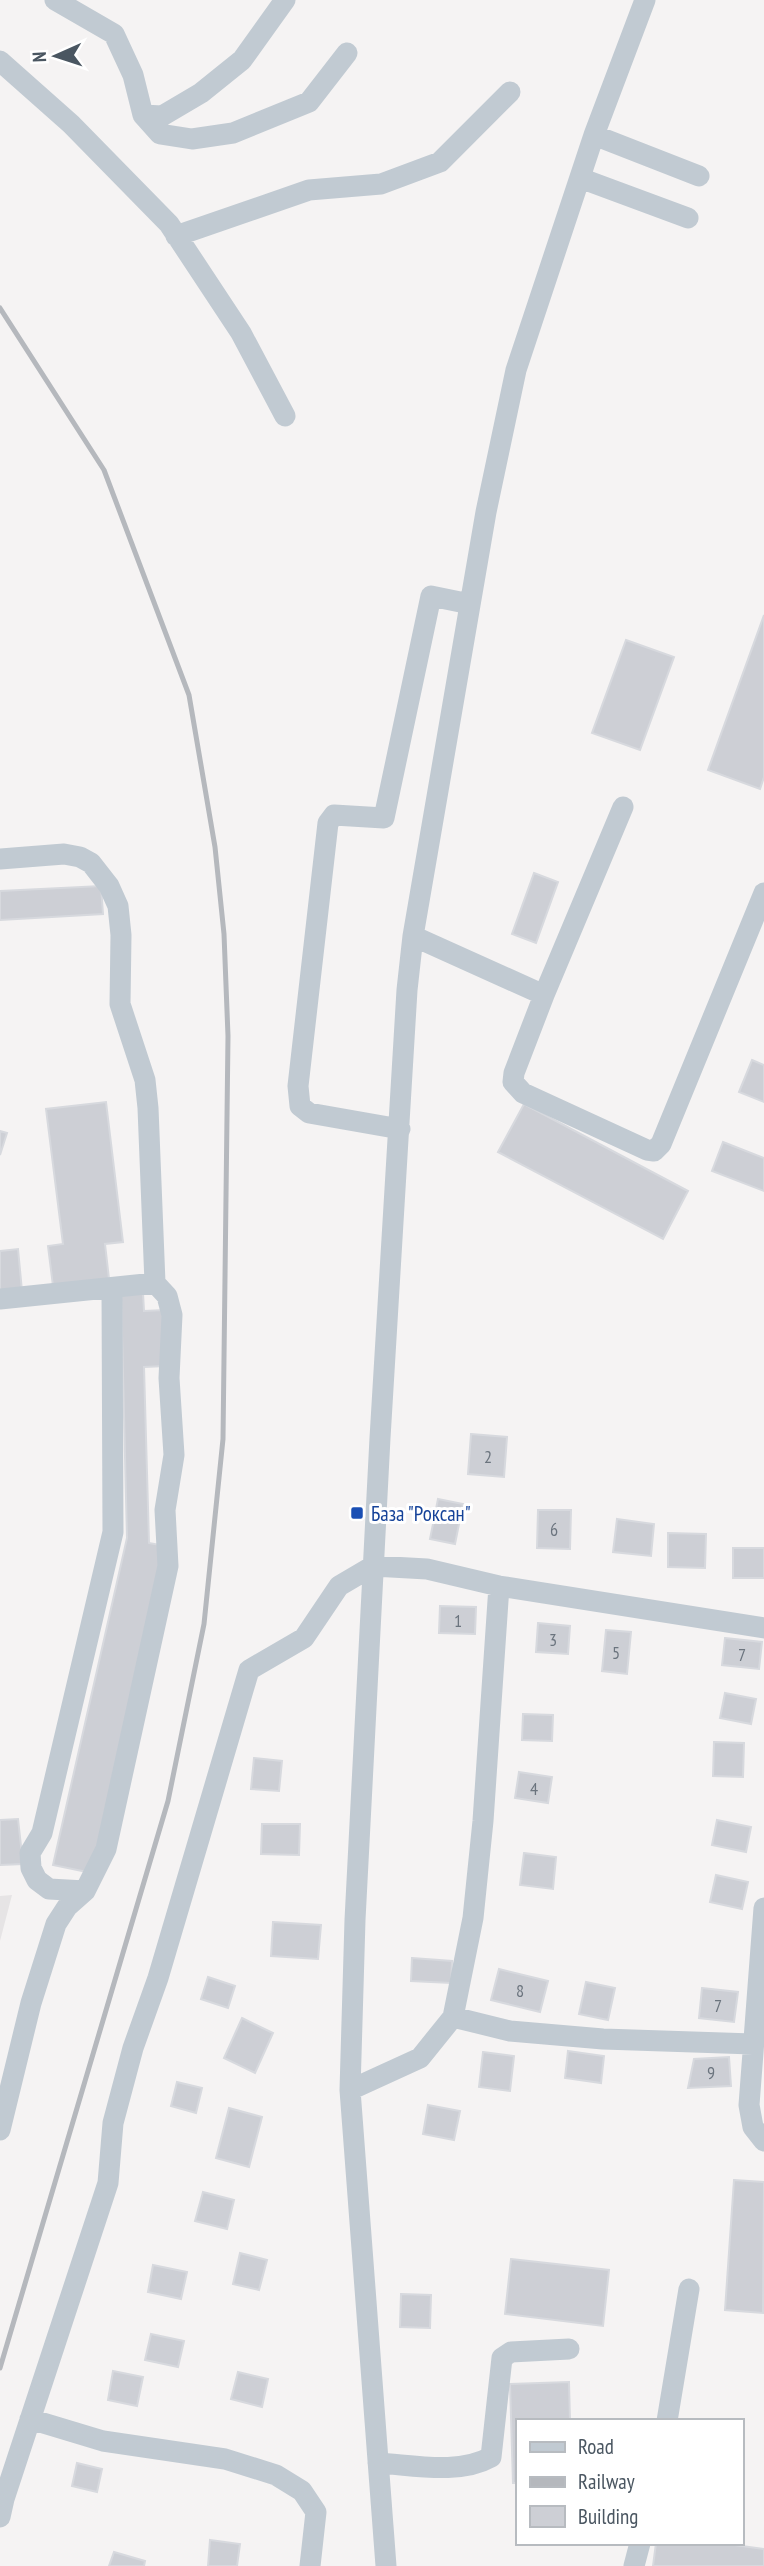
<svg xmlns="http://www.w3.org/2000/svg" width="764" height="2566" font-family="'PT Sans Narrow',sans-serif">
	<rect width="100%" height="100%" fill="#f5f3f3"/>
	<path fill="#e6e4e5" d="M 12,1895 L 0,1941 L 0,1896 Z"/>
	<path fill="#cdcfd5" stroke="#d7d9de" stroke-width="2" d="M 764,615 L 764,777 L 760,789 L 708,770 Z
		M 626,640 L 674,657 L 640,750 L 592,733 Z
		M 534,873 L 558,882 L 536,943 L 512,934 Z
		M 101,886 L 103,914 L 0,920 L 0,891 Z
		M 752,1060 L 764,1065 L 764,1102 L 739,1092 Z
		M 106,1102 L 123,1242 L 105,1244 L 109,1279 L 53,1286 L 48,1246 L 63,1244 L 46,1109 Z
		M 524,1104 L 688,1191 L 663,1239 L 498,1152 Z
		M 0,1131 L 7,1133 L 0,1155 Z
		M 723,1142 L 764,1158 L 764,1191 L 712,1171 Z
		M 18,1249 L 22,1291 L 0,1293 L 0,1251 Z
		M 121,1293 L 143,1293 L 144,1311 L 164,1310 L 165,1366 L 144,1367 L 149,1543 L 165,1546 L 92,1873 L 53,1865 L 127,1538 Z
		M 471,1434 L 507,1437 L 504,1477 L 468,1474 Z
		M 438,1499 L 463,1504 L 455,1544 L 430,1539 Z
		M 538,1510 L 571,1510 L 570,1549 L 537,1548 Z
		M 617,1519 L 654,1524 L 651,1556 L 613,1552 Z
		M 668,1533 L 706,1534 L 705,1568 L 668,1567 Z
		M 733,1548 L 764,1548 L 764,1578 L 733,1578 Z
		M 440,1606 L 476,1607 L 475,1634 L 439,1633 Z
		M 538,1623 L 570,1626 L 568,1654 L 536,1652 Z
		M 606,1630 L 631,1632 L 627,1674 L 602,1671 Z
		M 725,1638 L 762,1642 L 759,1669 L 722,1665 Z
		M 725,1693 L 756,1699 L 751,1724 L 720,1718 Z
		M 523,1714 L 553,1715 L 552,1741 L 522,1740 Z
		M 714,1742 L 744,1743 L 743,1777 L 713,1776 Z
		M 254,1758 L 282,1761 L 279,1791 L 251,1789 Z
		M 519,1772 L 552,1777 L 548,1803 L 515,1798 Z
		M 18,1819 L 23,1864 L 0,1865 L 0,1820 Z
		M 717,1820 L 751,1827 L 746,1852 L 712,1845 Z
		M 262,1824 L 300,1824 L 299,1855 L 261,1854 Z
		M 524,1853 L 556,1857 L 553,1889 L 520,1885 Z
		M 716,1875 L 748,1882 L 742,1909 L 710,1902 Z
		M 273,1922 L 321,1925 L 318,1959 L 271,1956 Z
		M 412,1958 L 452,1961 L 451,1983 L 411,1981 Z
		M 499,1969 L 548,1981 L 540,2012 L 491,2000 Z
		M 208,1977 L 235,1986 L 228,2008 L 201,1999 Z
		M 586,1982 L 615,1988 L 608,2020 L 579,2014 Z
		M 702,1988 L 738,1992 L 734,2022 L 699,2018 Z
		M 242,2018 L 273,2033 L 255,2073 L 224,2058 Z
		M 568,2051 L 604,2056 L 601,2083 L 565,2078 Z
		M 483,2052 L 514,2056 L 510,2091 L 479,2087 Z
		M 729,2057 L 731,2086 L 688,2088 L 694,2059 Z
		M 177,2082 L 202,2088 L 196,2113 L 171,2106 Z
		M 428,2105 L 460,2111 L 454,2140 L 423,2134 Z
		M 229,2108 L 262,2117 L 249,2167 L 216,2158 Z
		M 734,2180 L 764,2182 L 763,2313 L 725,2310 Z
		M 203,2192 L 234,2200 L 227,2229 L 195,2221 Z
		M 240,2253 L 267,2260 L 259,2290 L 233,2284 Z
		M 511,2259 L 609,2270 L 603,2326 L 505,2314 Z
		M 153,2265 L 187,2272 L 181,2299 L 148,2292 Z
		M 401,2294 L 431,2295 L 430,2328 L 400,2327 Z
		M 151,2334 L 184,2341 L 178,2367 L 145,2360 Z
		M 113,2371 L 143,2377 L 137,2406 L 108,2400 Z
		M 238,2372 L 268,2379 L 262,2407 L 231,2399 Z
		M 569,2382 L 570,2421 L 517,2421 L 517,2483 L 513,2483 L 510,2384 Z
		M 77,2463 L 102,2469 L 97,2492 L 72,2486 Z
		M 210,2540 L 240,2544 L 237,2566 L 208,2566 Z
		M 656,2543 L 720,2543 L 764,2549 L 764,2566 L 653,2566 Z
		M 114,2552 L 145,2561 L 144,2566 L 109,2566 Z"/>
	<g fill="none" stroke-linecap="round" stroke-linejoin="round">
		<path stroke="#c1cad2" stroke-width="21" d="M 55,0 L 114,34 L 133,75 L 143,115 L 162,116 L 201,93 L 242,60 L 285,0
			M 0,61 L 71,124 L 169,224 L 241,333 L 285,416
			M 143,115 L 160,134 L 192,139 L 233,133 L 309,102 L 347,53
			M 594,135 L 699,176
			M 580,178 L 688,218
			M 176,236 L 309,190 L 381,184 L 440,162 L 510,92
			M 0,859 L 64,854 L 80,857 L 91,863 L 109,886 L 118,906 L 121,935 L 120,1004 L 145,1080 L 148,1108 L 155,1283 L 167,1296 L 172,1315 L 169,1378 L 174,1455 L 165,1510 L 168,1566 L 106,1849 L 85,1891 L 67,1907 L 56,1924 L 31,2003 L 0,2130
			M 413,936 L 544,995 L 514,1073 L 513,1082 L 523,1093 L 647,1150 L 654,1151 L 661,1144 L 764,893
			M 544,995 L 623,807
			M 400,1129 L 309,1113 L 300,1106 L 298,1086 L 328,823 L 334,815 L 384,818 L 431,596 L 470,604
			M 0,1299 L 155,1283
			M 85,1891 L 49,1889 L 37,1880 L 31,1868 L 30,1853 L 42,1833 L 113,1532 L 112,1289
			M 764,1908 L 749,2105 L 753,2127 L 764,2141
			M 453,2017 L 510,2031 L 603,2039 L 753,2044
			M 350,2090 L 420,2058 L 453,2017 L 473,1918 L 483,1821 L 499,1586
			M 30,2419 L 103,2441 L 225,2459 L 276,2475 L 302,2491 L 316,2512 L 310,2566
			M 667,2421 L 689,2289
			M 378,2463 C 413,2465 459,2475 491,2457 L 502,2358 L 511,2352 L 569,2349
			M 0,2517 L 4,2499 L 108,2183 L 113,2123 L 133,2048 L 158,1978 L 249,1670 L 304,1638 L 339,1586 L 373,1566 L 427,1569 L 499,1586 L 764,1628
			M 386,2566 L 350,2090 L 355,1920 L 380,1438 L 407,990 L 413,936 L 486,512 L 516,370 L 594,135 L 645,0
			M 634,2566 L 640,2543"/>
		<path stroke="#b5b8bd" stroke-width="5" d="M 0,308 L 104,470 L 189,695 L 215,847 L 224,934 L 228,1036 L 223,1439 L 204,1624 L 168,1801 L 0,2368"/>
	</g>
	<rect fill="#1a4fb4" stroke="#fff" stroke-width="2.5" x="350" y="1506" width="14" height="14" rx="3.5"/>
	<g text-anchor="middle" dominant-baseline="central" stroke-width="6" stroke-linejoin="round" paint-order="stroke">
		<g font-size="18" fill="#6b747e">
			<text x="488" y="1456">2</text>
			<text x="554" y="1529">6</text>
			<text x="458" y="1620">1</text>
			<text x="553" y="1639">3</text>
			<text x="616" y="1652">5</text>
			<text x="742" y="1654">7</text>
			<text x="534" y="1788">4</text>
			<text x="520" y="1990">8</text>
			<text x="718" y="2005">7</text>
			<text x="711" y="2072">9</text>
		</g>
		<g font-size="21" fill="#164399" stroke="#fff" text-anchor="start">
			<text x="371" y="1513">База "Роксан"</text>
		</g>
	</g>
	<rect x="516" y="2419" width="228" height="126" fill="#ffffff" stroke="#b7bbc0" stroke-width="2"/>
	<rect x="530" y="2442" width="35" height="10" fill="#c1cad2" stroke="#b7bbc0" stroke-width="2"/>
	<text x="578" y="2454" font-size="21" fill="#4a5661">Road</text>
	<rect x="530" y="2477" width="35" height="10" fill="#b5b8bd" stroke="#b7bbc0" stroke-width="2"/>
	<text x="578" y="2489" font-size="21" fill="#4a5661">Railway</text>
	<rect x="530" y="2506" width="35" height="21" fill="#cdcfd5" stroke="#b7bbc0" stroke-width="2"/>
	<text x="578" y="2524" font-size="21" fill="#4a5661">Building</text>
	<g transform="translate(56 56) rotate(267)" stroke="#ffffff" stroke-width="5" paint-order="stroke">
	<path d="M0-5L12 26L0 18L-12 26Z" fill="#4a5661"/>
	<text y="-10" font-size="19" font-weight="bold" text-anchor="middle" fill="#4a5661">N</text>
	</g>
</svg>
